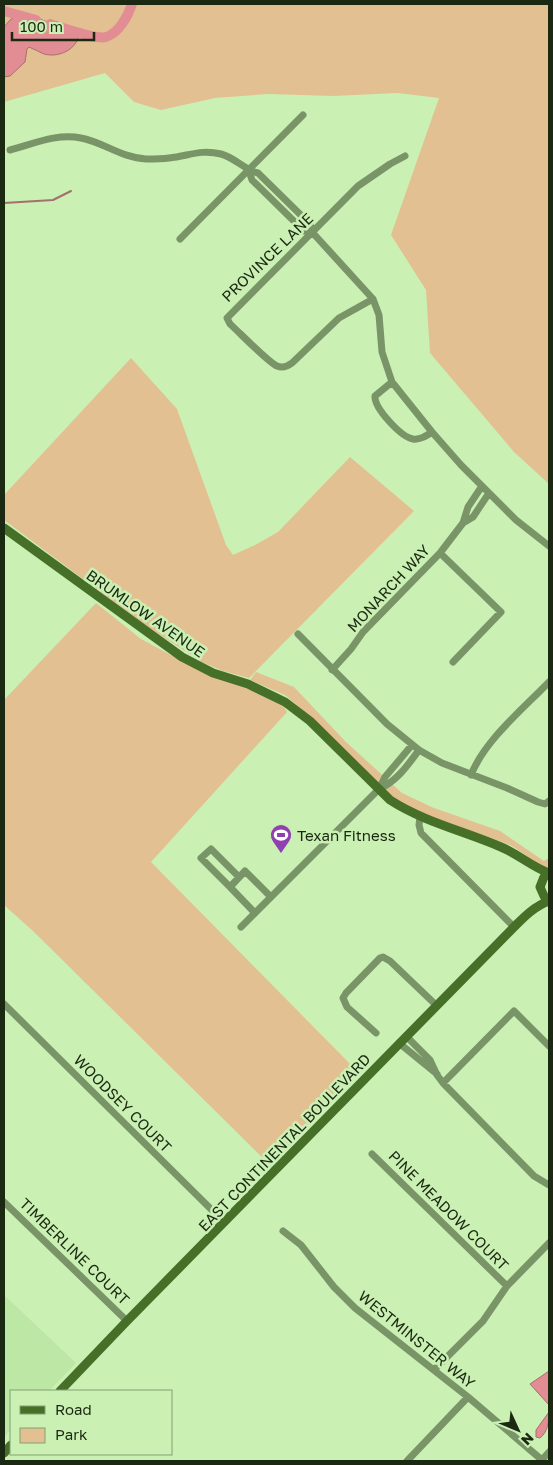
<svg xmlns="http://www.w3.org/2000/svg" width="553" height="1465" font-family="'Golos Text',sans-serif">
	<rect width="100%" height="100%" fill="#caf0b4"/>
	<path fill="#bde7a5" d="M 4,1295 L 76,1363 L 49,1391 L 11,1391 L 11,1429 L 4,1437 Z"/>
	<path fill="#e3c092" d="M 4,4 L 549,4 L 549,484 L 514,452 L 430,353 L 426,290 L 391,235 L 439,98 L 398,93 L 333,96 L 268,94 L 215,98 L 161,110 L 134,102 L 105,73 L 4,102 Z
		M 131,358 L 177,409 L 226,545 L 233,555 L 255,545 L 278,532 L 350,457 L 414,511 L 249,678 L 223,671 L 202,662 L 146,626 L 4,520 L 4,495 Z
		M 96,603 L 141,639 L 208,675 L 259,691 L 283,705 L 287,712 L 151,862 L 358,1072 L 271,1166 L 33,931 L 4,905 L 4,700 Z
		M 256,672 L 294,687 L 346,742 L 402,793 L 434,808 L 500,831 L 544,861 L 549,858 L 549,870 C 535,865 524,852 510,845 L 410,809 L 393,798 L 307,714 L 285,695 L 250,680 Z"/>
	<path fill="#e28d94" stroke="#a66f6d" d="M 23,16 L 37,18 L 79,34 C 77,50 58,58 44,54 C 39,52 34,49 29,47 L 27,49 L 25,62 L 10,76 L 4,77 L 4,27 L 11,19 Z
		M 549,1371 L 549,1405 L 530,1384 Z
		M 549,1412 C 549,1421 548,1432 540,1438 L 536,1437 L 536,1430 Z"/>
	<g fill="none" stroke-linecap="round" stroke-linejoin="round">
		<path stroke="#a66f6d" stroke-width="2" d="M 4,203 L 53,200 L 71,191"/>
		<path stroke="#e28d94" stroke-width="10" d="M 4,11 L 36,20
			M 50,24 C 61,27 96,40 106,37 C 119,33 128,16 132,4"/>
		<path stroke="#799568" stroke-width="7" d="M 10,150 C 33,144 57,133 81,138 C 103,142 122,158 146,159 C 153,159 161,159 169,158 C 189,156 200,149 221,154 C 236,158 244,170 258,173 L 310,224 L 312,232 L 373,299 L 379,315 L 382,352 L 392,382 L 432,432 L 461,465 L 516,520 L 549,546
			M 249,171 L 252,180 L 304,231 L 312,232
			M 180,239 L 303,115
			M 373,299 L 339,318 L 292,363 C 288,366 282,368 277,366 C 269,363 239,332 230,324 L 227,318 L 358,186 L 390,164 L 405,156
			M 392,382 L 375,396 C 374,408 401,437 413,439 C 420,440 426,436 432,432
			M 463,523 L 473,517 L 489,493
			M 440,553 L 501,612 L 453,662
			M 298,634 L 387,724 L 419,750 L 442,763 L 507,788 L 538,802 L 545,804 L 549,801
			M 332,670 L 351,649 L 363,632 L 440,553 L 463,523 L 468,507 L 482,486
			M 471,775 C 485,740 523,709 549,682
			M 379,789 L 385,777 L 412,745
			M 420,817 L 419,825 L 421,833 L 514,927
			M 230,887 L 201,858 L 211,849 L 239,877
			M 255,913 L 230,887 L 245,871 L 271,897
			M 241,927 L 379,789 C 397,781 408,765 419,750
			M 4,1004 L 224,1222
			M 376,1033 L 347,1007 L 343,998 L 346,993 L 380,958 L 383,957 L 390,961 L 436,1005
			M 406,1036 L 430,1060 L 437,1075 L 443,1083 L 534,1176 L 549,1185
			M 399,1043 L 437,1074
			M 443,1083 L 514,1011 L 549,1046
			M 372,1154 L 507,1286
			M 4,1202 L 127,1321
			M 283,1231 L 301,1245 L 334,1287 L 355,1308 L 468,1397 L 542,1460
			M 434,1370 L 483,1321 L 507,1286 L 549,1243
			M 407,1461 L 468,1397
			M 541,1461 L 549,1452"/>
		<path stroke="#466f28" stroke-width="9" d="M 4,528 L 182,657 L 213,673 L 248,684 L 285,702 L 310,721 L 390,800 C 424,822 464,831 501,847 C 518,854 532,867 549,873
			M 549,874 L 544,877 L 540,887 L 544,896 L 549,900
			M 60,1391 L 127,1321 L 514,927 C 525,916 535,906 549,901
			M 4,1453 L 11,1445"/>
	</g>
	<defs>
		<g id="stadium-pin" transform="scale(1.125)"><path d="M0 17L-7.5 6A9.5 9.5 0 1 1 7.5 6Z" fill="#9041b1" stroke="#caf0b4"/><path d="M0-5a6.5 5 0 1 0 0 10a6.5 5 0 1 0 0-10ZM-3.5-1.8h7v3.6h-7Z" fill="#fff"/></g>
	</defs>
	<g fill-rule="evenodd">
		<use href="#stadium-pin" x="281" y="835"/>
	</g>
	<g text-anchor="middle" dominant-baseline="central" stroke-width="5" stroke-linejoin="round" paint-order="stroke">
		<g font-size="15" fill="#1b2912" stroke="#caf0b4">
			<text transform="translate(267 257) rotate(-44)">PROVINCE LANE</text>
			<text transform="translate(388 588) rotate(-47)">MONARCH WAY</text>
			<text transform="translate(146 613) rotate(35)">BRUMLOW AVENUE</text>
			<text transform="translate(123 1103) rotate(45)">WOODSEY COURT</text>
			<text transform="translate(284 1142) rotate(-46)">EAST CONTINENTAL BOULEVARD</text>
			<text transform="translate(449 1210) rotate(45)">PINE MEADOW COURT</text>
			<text transform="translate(75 1251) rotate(44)">TIMBERLINE COURT</text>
			<text transform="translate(417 1339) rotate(39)">WESTMINSTER WAY</text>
		</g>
		<g font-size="15" fill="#1b2912" stroke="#caf0b4" text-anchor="start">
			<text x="297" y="835">Texan Fitness</text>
		</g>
	</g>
	<rect width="553" height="1465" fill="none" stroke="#1b2912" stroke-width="10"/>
	<rect x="10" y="1390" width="162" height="65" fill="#caf0b4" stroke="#84a073"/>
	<rect x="20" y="1406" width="25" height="8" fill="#466f28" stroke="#84a073"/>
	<text x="55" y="1415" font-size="15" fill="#1b2912">Road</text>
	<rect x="20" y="1428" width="25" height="15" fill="#e3c092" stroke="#84a073"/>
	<text x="55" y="1440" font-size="15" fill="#1b2912">Park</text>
	<g transform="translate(518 1430) rotate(134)" stroke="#caf0b4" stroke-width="4" paint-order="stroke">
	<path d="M0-4L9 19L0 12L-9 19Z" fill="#1b2912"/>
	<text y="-8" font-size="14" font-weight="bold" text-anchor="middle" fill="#1b2912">N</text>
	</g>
	<path d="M12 32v8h82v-8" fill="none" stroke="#1b2912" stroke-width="2.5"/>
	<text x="20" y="32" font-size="15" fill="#1b2912" stroke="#caf0b4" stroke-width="4" paint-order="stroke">100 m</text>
</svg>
